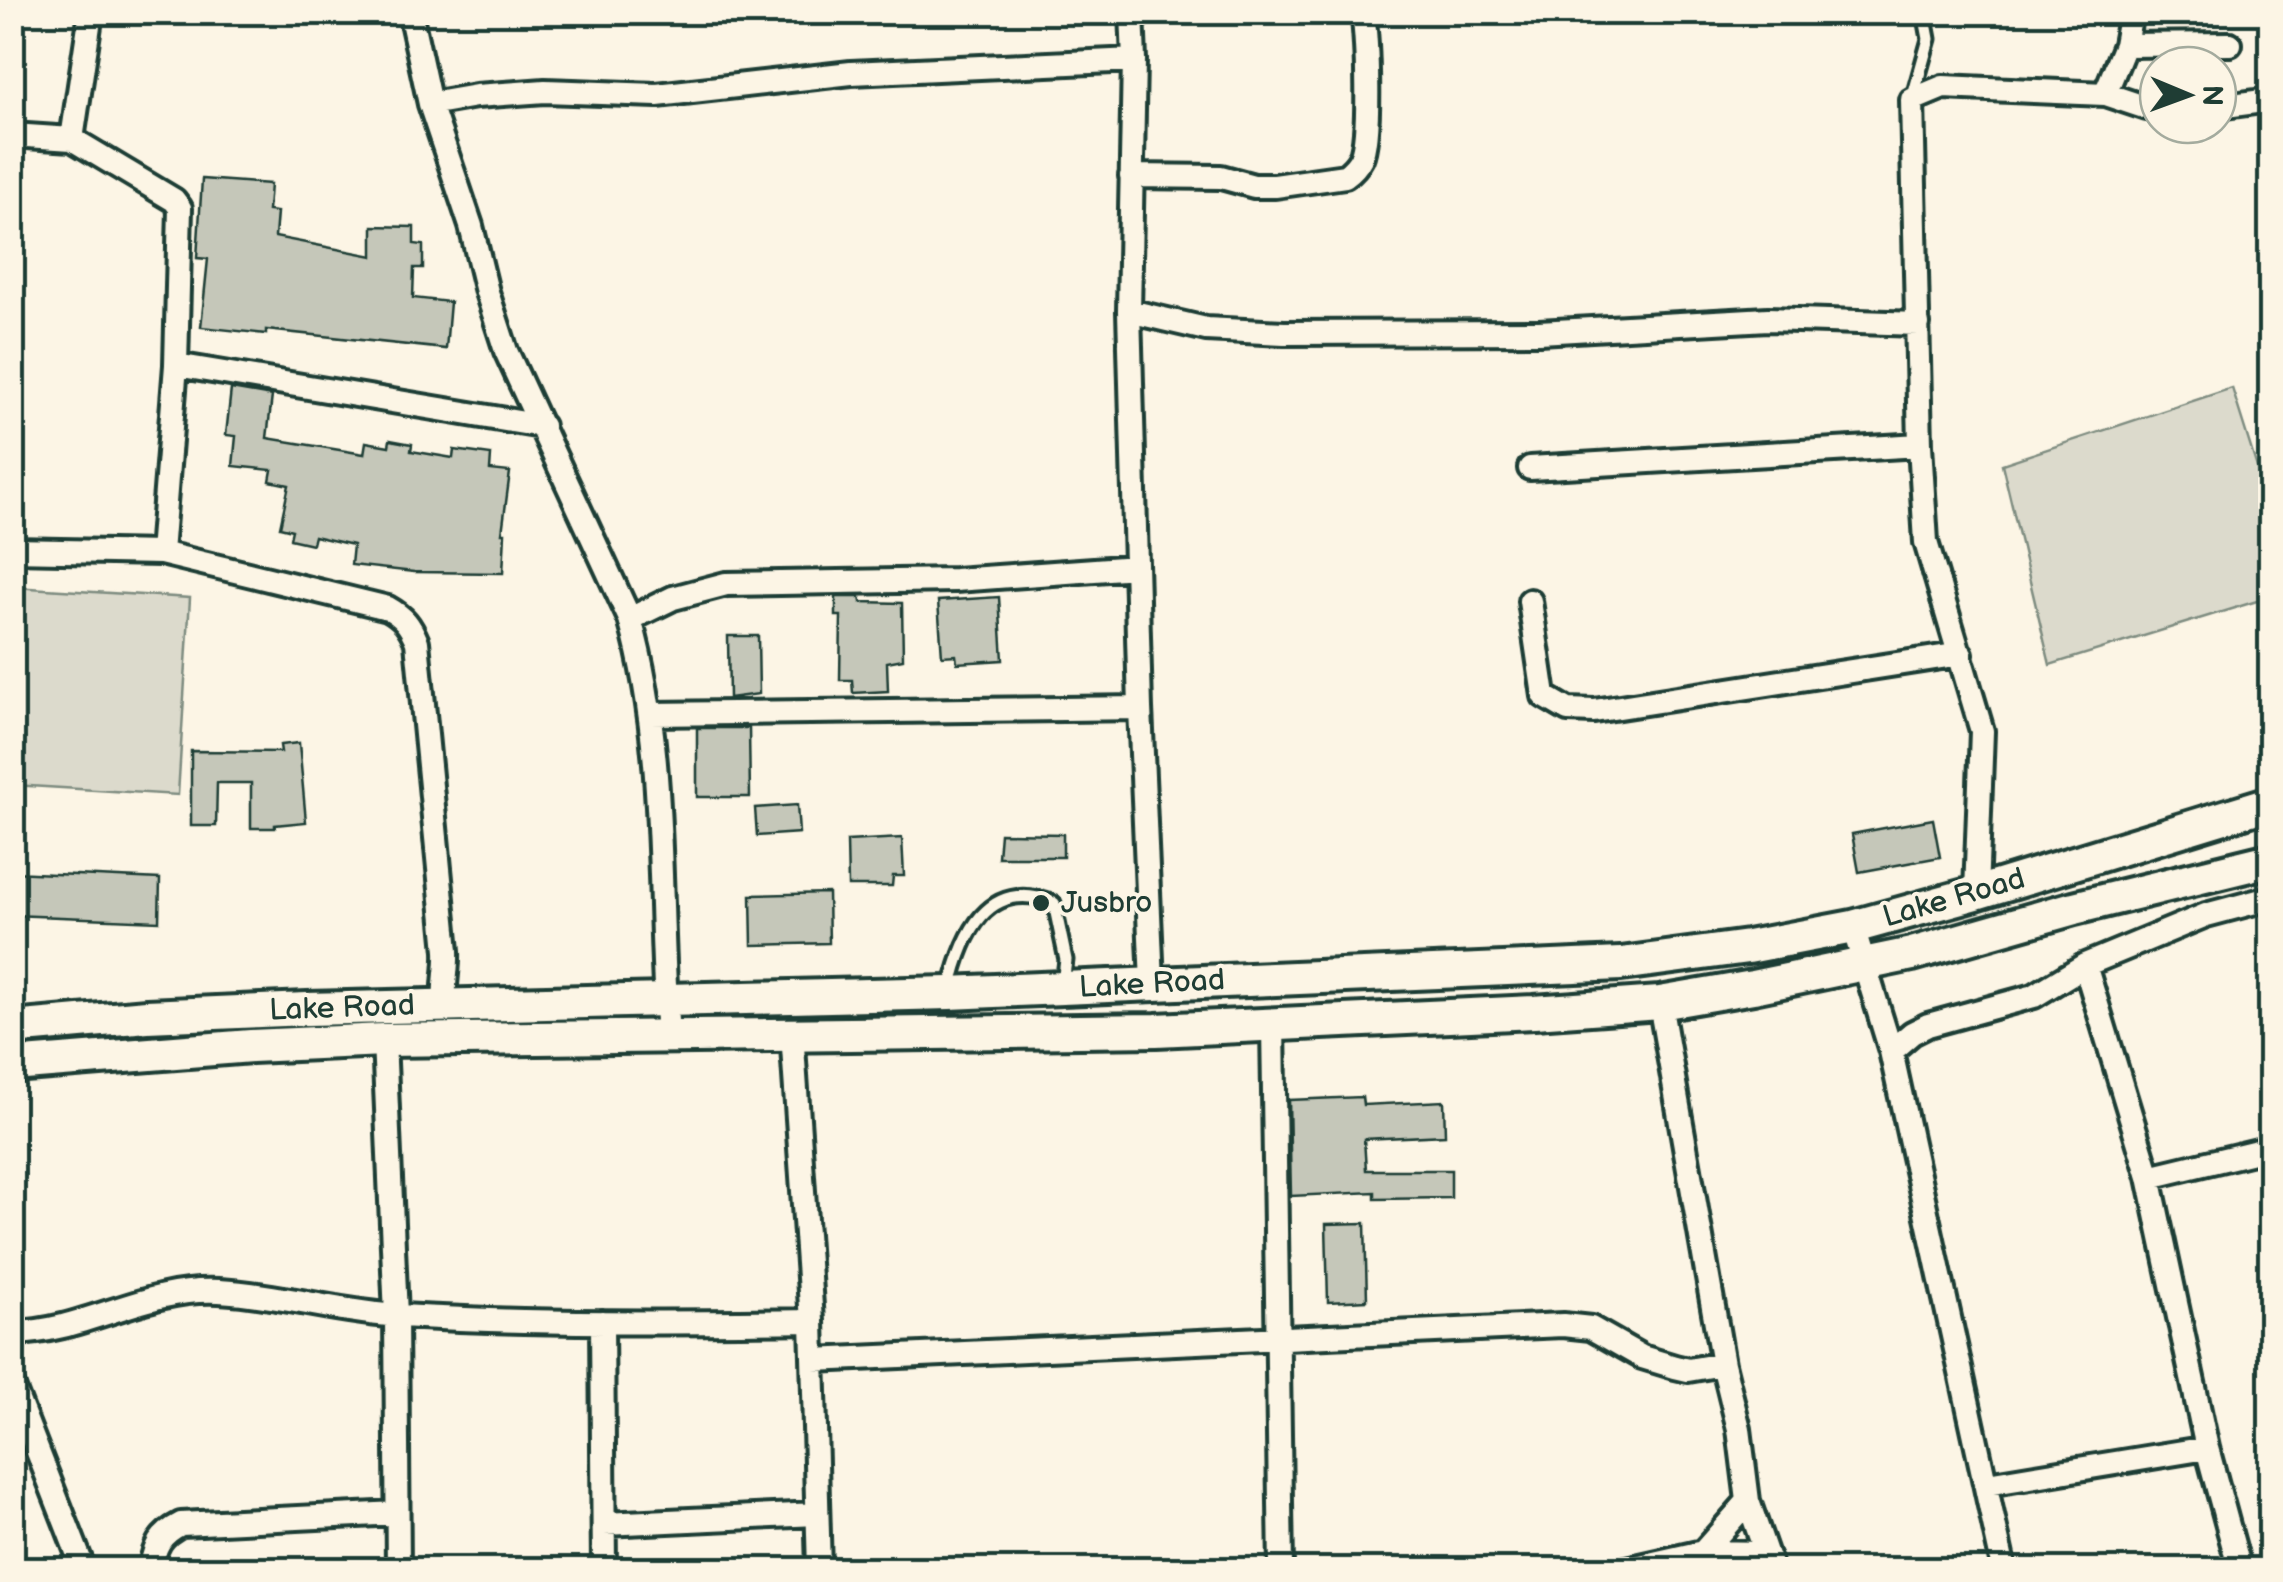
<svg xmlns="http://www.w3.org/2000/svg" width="2283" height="1582" font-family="'Balsamiq Sans',sans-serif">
	<rect width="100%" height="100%" fill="#fcf5e5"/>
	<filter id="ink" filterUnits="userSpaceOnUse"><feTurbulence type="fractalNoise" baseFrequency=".01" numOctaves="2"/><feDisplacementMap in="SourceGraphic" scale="20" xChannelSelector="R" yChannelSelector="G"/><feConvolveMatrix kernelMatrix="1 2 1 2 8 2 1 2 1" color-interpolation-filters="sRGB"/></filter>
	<g filter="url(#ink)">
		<path fill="#dcdacc" stroke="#7e8c80" stroke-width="2.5" d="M 2232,388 L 2270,509 L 2270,597 L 2050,665 L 2002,464 Z
			M 13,587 L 190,598 L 178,795 L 13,785 Z"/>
		<path fill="#c5c7b9" stroke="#1f3d34" stroke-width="2.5" d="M 202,179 L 270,184 L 268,211 L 277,212 L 275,237 L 373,256 L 373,226 L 414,227 L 414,244 L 423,245 L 423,268 L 414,268 L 413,298 L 450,302 L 446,349 L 266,330 L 266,334 L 201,327 L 208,259 L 197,258 Z
			M 231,389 L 272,396 L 267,438 L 364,454 L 366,442 L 389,446 L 390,440 L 412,444 L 411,451 L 453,458 L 454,450 L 491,455 L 490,470 L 510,472 L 502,533 L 505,533 L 503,573 L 414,572 L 351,565 L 353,545 L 314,536 L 312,544 L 290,539 L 292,530 L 280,527 L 289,485 L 270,481 L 272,470 L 233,466 L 236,436 L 226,435 Z
			M 836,597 L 860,597 L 861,602 L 902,603 L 903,659 L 887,662 L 888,691 L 853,693 L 852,680 L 840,680 L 841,616 L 836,616 Z
			M 999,597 L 1003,660 L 957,663 L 956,655 L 942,656 L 938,601 Z
			M 728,636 L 758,636 L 759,694 L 729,698 Z
			M 697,728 L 749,728 L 750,797 L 697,797 Z
			M 299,743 L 306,822 L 275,825 L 275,828 L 251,828 L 251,783 L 217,783 L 216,826 L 191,826 L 191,751 L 281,752 L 280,745 Z
			M 797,805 L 799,833 L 757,836 L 755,808 Z
			M 1933,819 L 1940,857 L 1859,872 L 1852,834 Z
			M 1000,833 L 1063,834 L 1063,857 L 998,857 Z
			M 902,838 L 904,876 L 893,876 L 892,886 L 848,886 L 847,841 Z
			M 12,872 L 160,879 L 159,921 L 12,915 Z
			M 828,893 L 829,943 L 752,945 L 751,895 Z
			M 1362,1097 L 1363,1105 L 1444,1101 L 1445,1135 L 1364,1139 L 1366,1170 L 1451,1170 L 1451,1198 L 1375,1199 L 1375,1192 L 1291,1196 L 1289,1100 Z
			M 1365,1223 L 1367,1300 L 1328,1302 L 1326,1224 Z"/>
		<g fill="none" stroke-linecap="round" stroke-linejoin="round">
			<g stroke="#1f3d34" stroke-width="19">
				<path id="service" d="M 1912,100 L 1929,39 L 1924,12
					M 950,989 C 962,936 987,876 1054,903 L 1066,960 L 1063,983"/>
			</g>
			<g stroke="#1f3d34" stroke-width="30">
				<path id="minor" d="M 410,12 L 430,104 L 471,226 L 487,292 L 506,351 L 630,619 C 668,754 657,896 668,1035
					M 1132,12 L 1134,60 L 1129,311 L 1140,708 L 1152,983
					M 2125,45 L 2230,44
					M 2105,94 L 2125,45 L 2131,12
					M 430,104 L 476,96 L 545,91 L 657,95 L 851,73 L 1134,60
					M 2218,107 L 2270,100
					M 12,135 L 72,139 L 91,12
					M 1131,176 L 1221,177 L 1254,186 L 1275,186 L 1345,176 C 1352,171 1357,166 1361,158 C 1371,134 1367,41 1363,12
					M 1129,311 L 1206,329 L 1284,333 L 1539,332 L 1768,319 L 1918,324
					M 176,365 L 542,426
					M 1530,468 L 1920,445
					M 12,550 L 161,553 L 176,365 L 180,208 L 174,200 L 72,139
					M 161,553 L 388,608 C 404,617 410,625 417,642 L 447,951 C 448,969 443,986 445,1005
					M 1530,601 L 1544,696 L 1568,710 L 1594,711 L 1961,654
					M 630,619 L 673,598 L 726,584 L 955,580 L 1136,567
					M 651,714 L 1140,708
					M 1976,893 L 1982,731 L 1926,542 L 1920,445 L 1912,100 L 1943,87 L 2105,94 L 2147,108 L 2158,108
					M 1853,927 L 1891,1051 L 2004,1570
					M 2085,965 L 2149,1177 L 2207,1448 L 2240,1570
					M 1660,1003 L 1723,1364 L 1739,1429 L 1748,1501 L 1772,1570
					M 1273,1024 L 1281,1570
					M 792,1032 L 812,1321 L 819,1570
					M 384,1040 L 396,1316 L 398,1570
					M 1891,1051 L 1912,1033 L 1928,1025 L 2034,996 L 2085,965 L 2206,915 L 2270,898
					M 2149,1177 L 2270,1148
					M 602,1322 L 604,1570
					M 12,1333 C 86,1332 144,1287 219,1291 C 280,1294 340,1313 401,1316 C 537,1324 675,1323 812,1321
					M 814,1360 L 1563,1325 L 1591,1328 L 1642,1357 L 1675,1367 L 1688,1370 L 1723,1364
					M 12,1385 L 84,1570
					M 1987,1484 L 2207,1448
					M 604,1524 L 817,1514
					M 1703,1552 L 1748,1501
					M 150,1570 C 155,1546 159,1535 181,1524 L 397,1513
					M 1623,1570 L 1703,1552 L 1766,1553"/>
			</g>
			<g stroke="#1f3d34" stroke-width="40">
				<path id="secondary" d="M 12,1028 L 147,1016 L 307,1009 L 949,993 L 1621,964 L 1748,947 L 1853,927 L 1976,893 L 2270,803
					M 12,1065 L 251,1046 L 384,1040 L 1156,1030 L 1534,1012 L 1660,1003 L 1753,987 L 1912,954 L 2074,908 L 2270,860"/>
			</g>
			<use href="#service" stroke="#fcf5e5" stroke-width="11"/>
			<use href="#minor" stroke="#fcf5e5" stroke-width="22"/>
			<use href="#secondary" stroke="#fcf5e5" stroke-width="32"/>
		</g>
	</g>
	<circle fill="#1f3d34" stroke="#fcf5e5" stroke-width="4" cx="1041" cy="903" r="10"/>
	<g text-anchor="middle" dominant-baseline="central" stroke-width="8" stroke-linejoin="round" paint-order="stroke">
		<g font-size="30" fill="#1f3d34" stroke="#fcf5e5">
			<text transform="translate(1954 898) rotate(-16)">Lake Road</text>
			<text transform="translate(1152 984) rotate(-3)">Lake Road</text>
			<text transform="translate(342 1008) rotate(-2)">Lake Road</text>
		</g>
		<g font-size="30" fill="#1f3d34" stroke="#fcf5e5" text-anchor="start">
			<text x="1061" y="903">Jusbro</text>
		</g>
	</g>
	<rect width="2283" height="1582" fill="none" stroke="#fcf5e5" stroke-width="50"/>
	<rect x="25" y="25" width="2233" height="1532" fill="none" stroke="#1f3d34" stroke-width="4" filter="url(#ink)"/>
	<g transform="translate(2188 95) rotate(91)"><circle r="48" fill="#fcf5e5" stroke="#a4ab9e" stroke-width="2.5"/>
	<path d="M0-8L18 38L0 25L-18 38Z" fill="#1f3d34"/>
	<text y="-15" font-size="28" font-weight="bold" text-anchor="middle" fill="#1f3d34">N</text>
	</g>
</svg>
